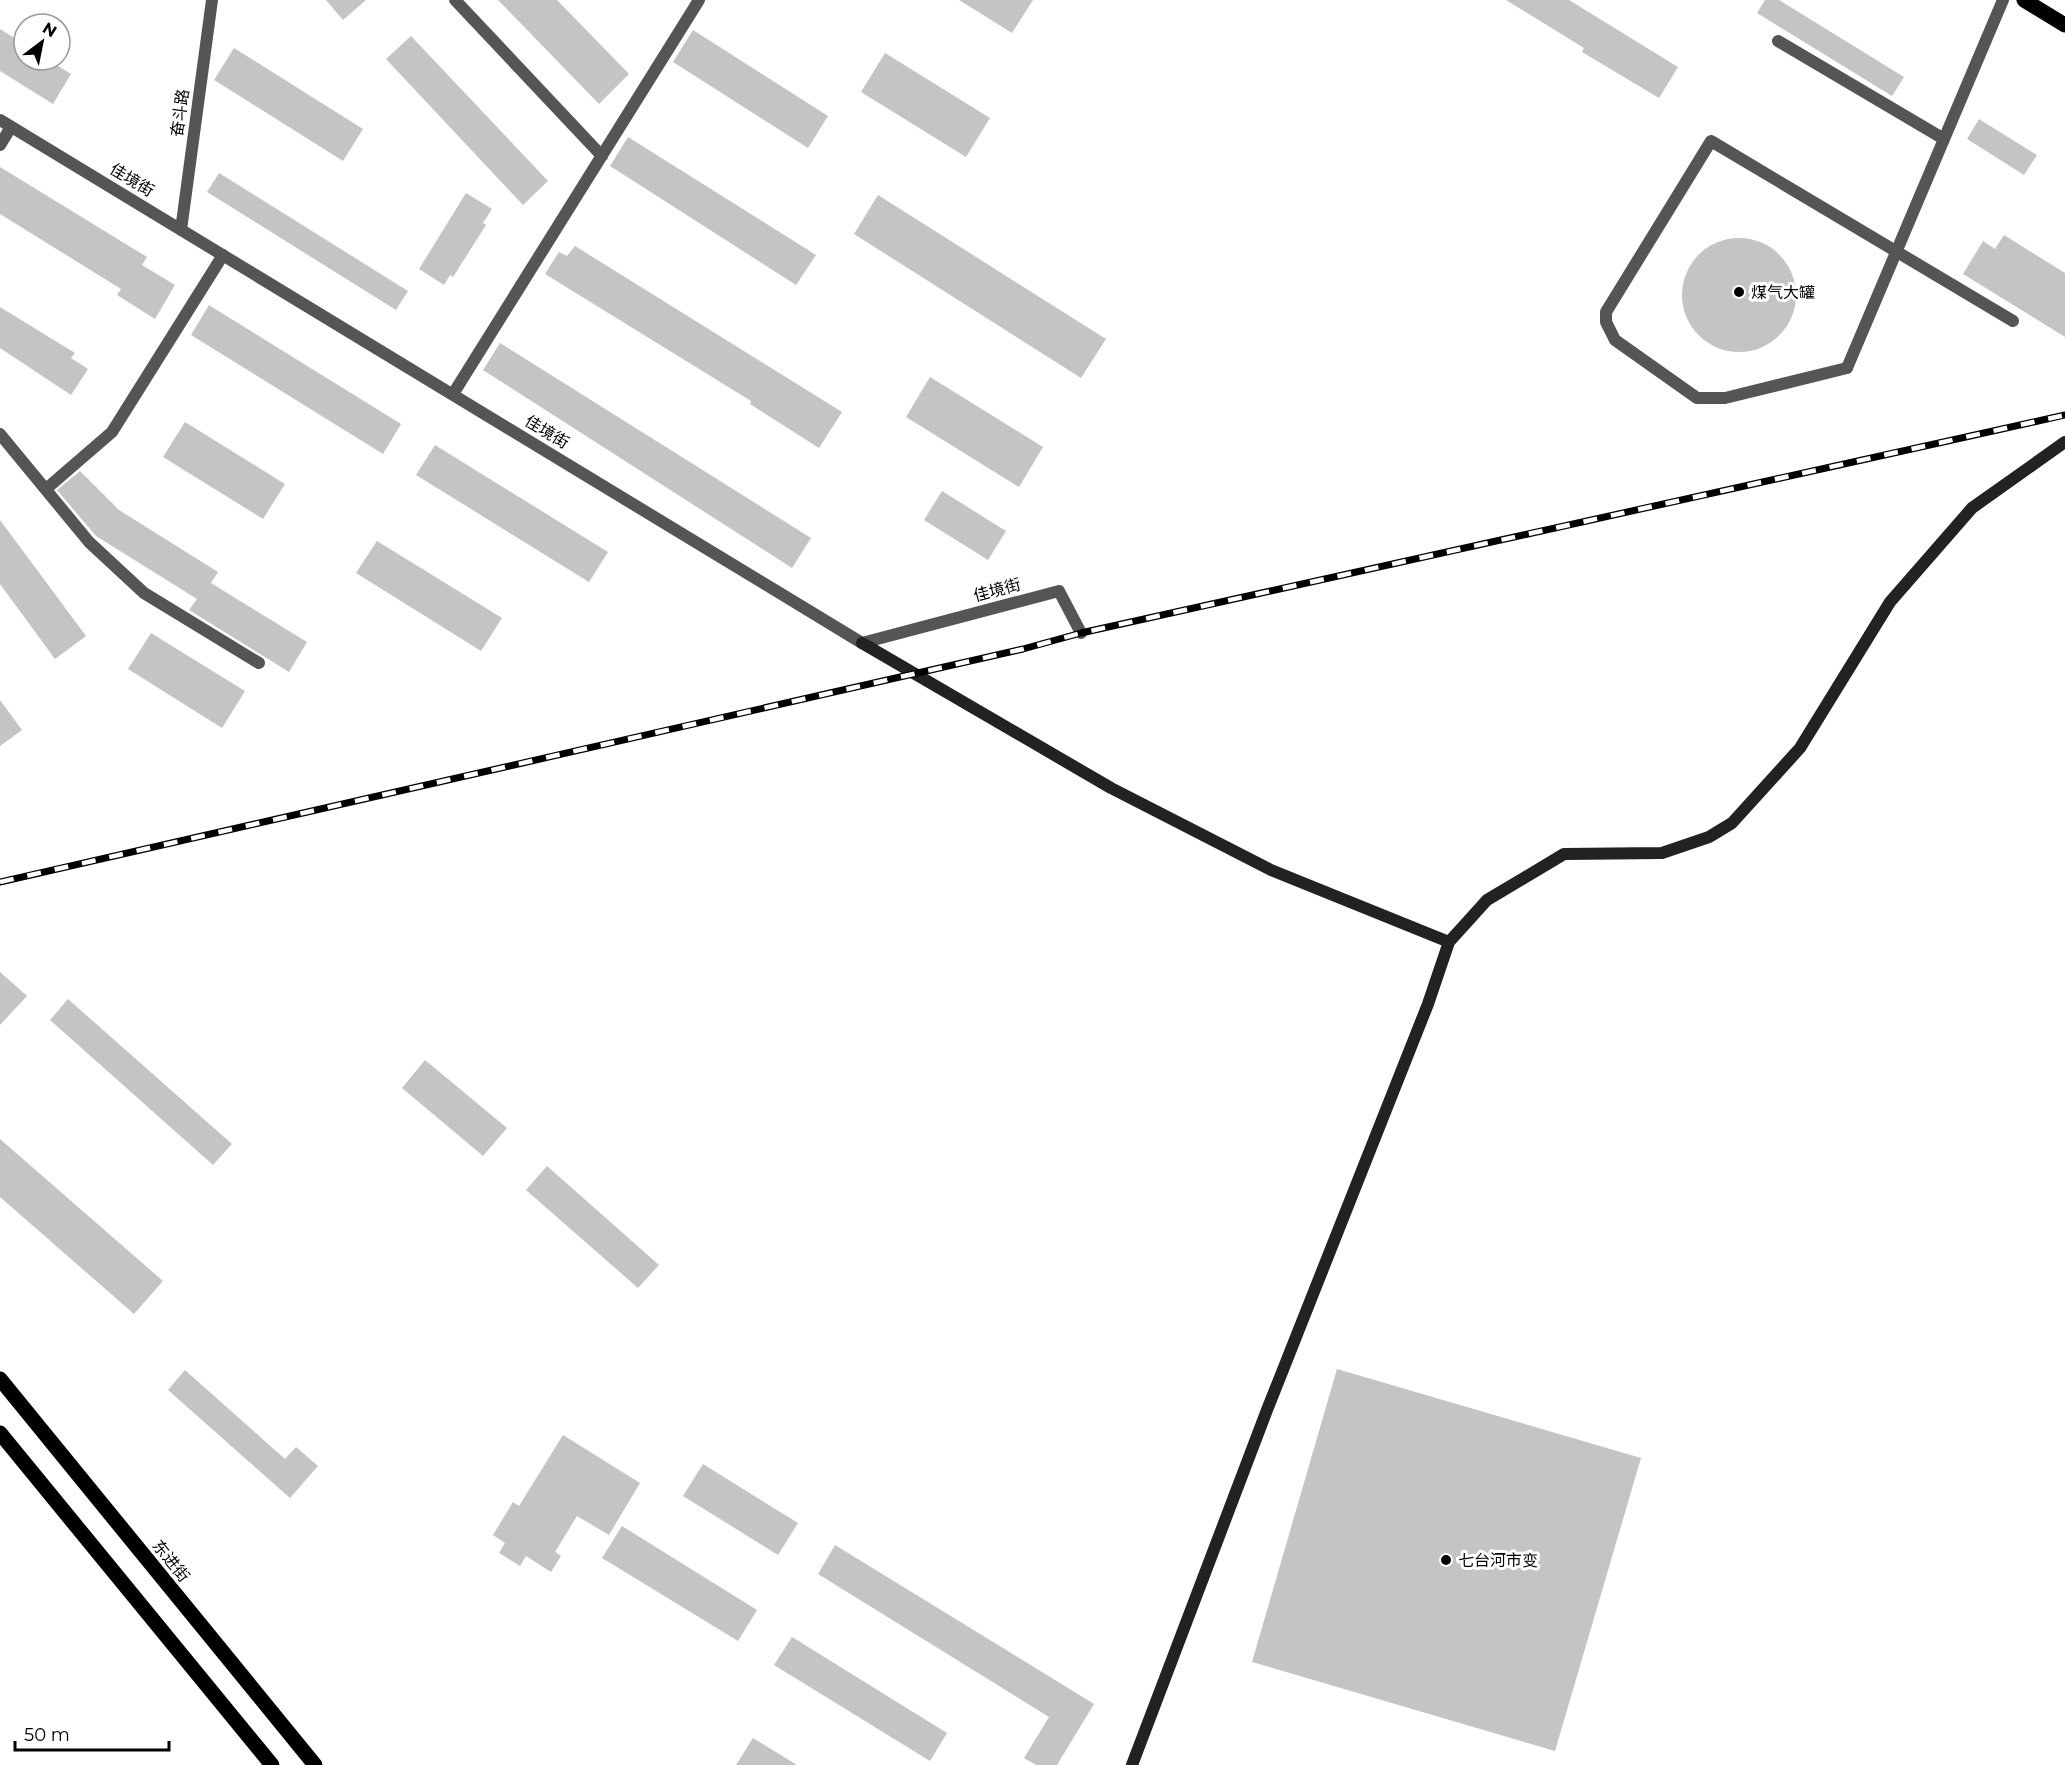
<svg xmlns="http://www.w3.org/2000/svg" width="2065" height="1765" font-family="Montserrat,'Noto Sans SC',sans-serif">
	<rect width="100%" height="100%" fill="#fff"/>
	<path fill="#c4c4c4" d="M 326,0 L 366,0 L 343,20 Z
		M 498,0 L 557,0 L 629,74 L 599,104 Z
		M 959,0 L 1033,0 L 1012,33 Z
		M 1506,0 L 1569,0 L 1678,67 L 1659,98 L 1582,52 L 1584,48 Z
		M 1765,0 L 1779,0 L 1904,77 L 1892,96 L 1757,13 Z
		M 0,29 L 24,44 L 24,60 L 49,60 L 71,74 L 53,104 L 0,71 Z
		M 693,30 L 828,116 L 808,148 L 673,62 Z
		M 411,36 L 548,181 L 523,205 L 386,59 Z
		M 234,48 L 363,129 L 343,161 L 214,80 Z
		M 885,53 L 990,118 L 966,157 L 861,92 Z
		M 1979,119 L 2037,155 L 2024,175 L 1967,139 Z
		M 628,137 L 816,255 L 796,285 L 610,166 Z
		M 0,167 L 147,257 L 142,265 L 175,285 L 155,319 L 117,295 L 121,289 L 0,214 Z
		M 219,173 L 408,291 L 396,310 L 207,192 Z
		M 466,193 L 492,209 L 483,223 L 486,225 L 453,277 L 450,275 L 444,285 L 419,269 Z
		M 878,195 L 1106,339 L 1081,378 L 854,234 Z
		M 2004,235 L 2065,273 L 2065,337 L 1963,274 L 1983,241 L 1995,249 Z
		M1682 295a57 57 0 1 1 114 0a57 57 0 1 1-114 0Z
		M 575,246 L 842,412 L 819,448 L 750,404 L 751,401 L 545,274 L 559,252 L 567,256 Z
		M 209,305 L 401,424 L 383,454 L 191,335 Z
		M 0,307 L 75,353 L 71,358 L 88,369 L 71,395 L 0,348 Z
		M 500,343 L 811,538 L 792,568 L 483,370 Z
		M 930,377 L 1043,447 L 1019,487 L 906,417 Z
		M 185,422 L 285,484 L 263,519 L 163,457 Z
		M 435,445 L 608,552 L 589,582 L 416,475 Z
		M 80,471 L 119,510 L 218,572 L 211,583 L 307,642 L 289,672 L 189,610 L 197,599 L 96,536 L 57,490 Z
		M 942,491 L 1006,531 L 988,560 L 924,520 Z
		M 0,520 L 86,636 L 55,659 L 0,584 Z
		M 377,541 L 502,618 L 481,651 L 356,573 Z
		M 151,633 L 245,691 L 222,728 L 128,669 Z
		M 0,700 L 22,730 L 0,746 Z
		M 0,972 L 27,996 L 0,1025 Z
		M 68,999 L 232,1144 L 213,1165 L 50,1020 Z
		M 425,1060 L 507,1128 L 483,1156 L 402,1088 Z
		M 0,1139 L 163,1281 L 134,1314 L 0,1197 Z
		M 547,1166 L 659,1265 L 638,1288 L 526,1190 Z
		M 1337,1369 L 1641,1458 L 1555,1751 L 1252,1662 Z
		M 185,1370 L 285,1459 L 296,1447 L 318,1466 L 290,1498 L 168,1390 Z
		M 563,1435 L 640,1483 L 609,1535 L 577,1516 L 555,1552 L 561,1556 L 551,1572 L 526,1556 L 520,1566 L 499,1553 L 505,1543 L 493,1535 L 513,1502 L 519,1506 Z
		M 703,1464 L 798,1523 L 778,1555 L 683,1496 Z
		M 622,1526 L 757,1610 L 738,1641 L 602,1558 Z
		M 835,1545 L 1094,1704 L 1057,1765 L 1036,1765 L 1024,1758 L 1049,1717 L 818,1574 Z
		M 792,1637 L 947,1733 L 930,1761 L 774,1665 Z
		M 753,1738 L 797,1765 L 736,1765 Z"/>
	<g fill="none" stroke-linecap="round" stroke-linejoin="round">
		<path stroke="#555" stroke-width="12" d="M 1847,368 L 1725,398 L 1697,398 L 1615,340 L 1606,322 L 1606,312 L 1711,141 L 2013,321"/>
		<path stroke="#555" stroke-width="12" d="M 455,0 L 602,156
			M 1778,41 L 1944,139
			M 0,145 L 11,127
			M 1847,368 L 2003,0
			M 453,394 L 699,0
			M 0,434 L 89,542 L 144,593 L 259,663
			M 46,489 L 112,432 L 223,255"/>
		<path stroke="#555" stroke-width="12" d="M 0,120 L 862,643 L 1059,591 L 1081,633
			M 181,230 L 212,0"/>
		<path stroke="#222" stroke-width="12" d="M 862,643 L 1111,788 L 1271,870 L 1449,942
			M 1132,1765 L 1267,1410 L 1428,1004 L 1449,942 L 1487,900 L 1564,854 L 1662,853 L 1709,837 L 1732,823 L 1800,748 L 1890,602 L 1972,508 L 2065,442"/>
		<path stroke="#000" stroke-width="15" d="M 2024,0 L 2065,25
			M 0,1379 L 315,1765
			M 0,1433 L 272,1765"/>
		<g stroke="#000" stroke-width="7">
			<path id="rail" d="M 0,882 L 1023,649 L 1081,633 L 2065,415"/>
		</g>
		<use href="#rail" stroke="#fff" stroke-width="4.5" stroke-dasharray="14" stroke-linecap="butt"/>
	</g>
	<g fill="#000" stroke="#fff" stroke-width="2">
		<circle cx="1739" cy="292" r="6"/>
		<circle cx="1446" cy="1560" r="6"/>
	</g>
	<g text-anchor="middle" dominant-baseline="central" stroke-width="6" stroke-linejoin="round" paint-order="stroke">
		<g font-size="16" fill="#000" stroke="#fff">
			<text transform="translate(180 113) rotate(-82)">奋斗路</text>
			<text transform="translate(132 180) rotate(31)">佳境街</text>
			<text transform="translate(547 432) rotate(31)">佳境街</text>
			<text transform="translate(997 590) rotate(-15)">佳境街</text>
			<text transform="translate(171 1561) rotate(51)">东进街</text>
		</g>
		<g font-size="16" fill="#000" stroke="#fff" text-anchor="start">
			<text x="1751" y="292">煤气大罐</text>
			<text x="1458" y="1560">七台河市变</text>
		</g>
	</g>
	<g transform="translate(42 42) rotate(32)"><circle r="28" fill="#ffffff" stroke="#999999" stroke-width="1.5"/>
	<path d="M0-4.5L10 22L0 15L-10 22Z" fill="#000000"/>
	<text y="-9" font-size="16" font-weight="bold" text-anchor="middle" fill="#000000">N</text>
	</g>
	<path d="M15 1741v9h154v-9" fill="none" stroke="#000000" stroke-width="3"/>
	<text x="24" y="1741" font-size="18" fill="#000000" stroke="#ffffff" stroke-width="4.5" paint-order="stroke">50 m</text>
</svg>
